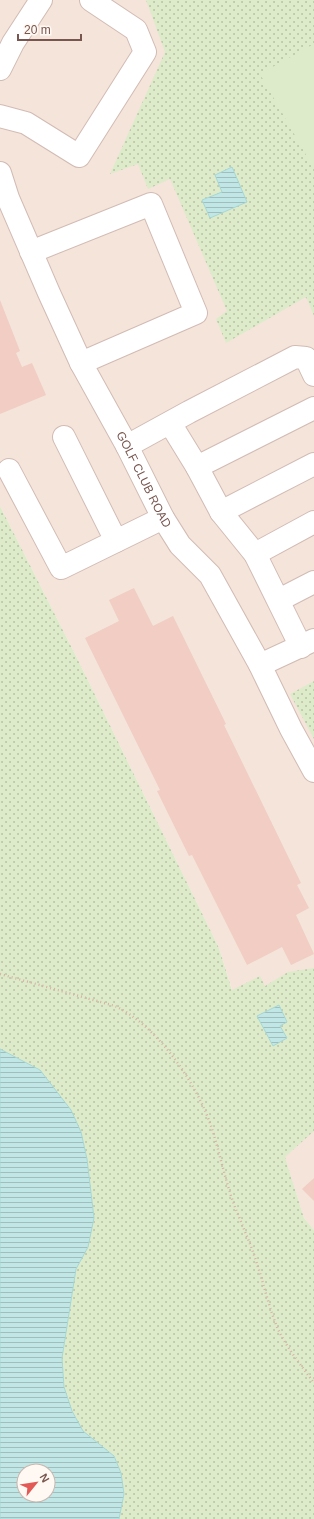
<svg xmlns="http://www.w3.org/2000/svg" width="314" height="1519" font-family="Arial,sans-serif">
	<defs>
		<pattern id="grass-dots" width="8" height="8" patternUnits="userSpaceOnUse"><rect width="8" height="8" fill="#deebca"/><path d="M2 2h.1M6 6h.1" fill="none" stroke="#b9c1a6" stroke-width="1.8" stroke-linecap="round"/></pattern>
		<pattern id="water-rules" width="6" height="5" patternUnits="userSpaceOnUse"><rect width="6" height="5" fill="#c0e7e5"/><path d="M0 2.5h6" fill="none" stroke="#a1bebc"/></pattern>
	</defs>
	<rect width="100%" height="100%" fill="#fcf3ec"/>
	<path fill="#f4e4da" d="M 0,0 L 314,0 L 314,1230 L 304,1218 L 219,948 L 78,660 L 0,506 Z"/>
	<path fill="url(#grass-dots)" fill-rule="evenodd" d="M 146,0 L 314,0 L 314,316 L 306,297 L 226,343 L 216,319 L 227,311 L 170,179 L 148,189 L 138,164 L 110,174 L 165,52 Z
		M 0,506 L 78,660 L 219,948 L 232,990 L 260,976 L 265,986 L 288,972 L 314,968 L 314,1131 L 285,1157 L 304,1218 L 314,1230 L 314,1519 L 0,1519 ZM 24,1471 L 48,1471 L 48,1495 L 24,1495 Z
		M 314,681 L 314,739 L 290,694 Z"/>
	<path fill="#deebca" d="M 314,44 L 314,166 L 313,167 L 260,74 Z"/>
	<path fill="url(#water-rules)" stroke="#a6d8d6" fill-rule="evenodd" d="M 232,167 L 247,202 L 210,218 L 202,200 L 222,192 L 215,175 Z
		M 279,1005 L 287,1022 L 280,1026 L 287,1038 L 273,1046 L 257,1016 Z
		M 0,1049 L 40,1070 L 71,1110 L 81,1132 L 87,1159 L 94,1218 L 88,1247 L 76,1269 L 62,1358 L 64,1387 L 72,1411 L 83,1431 L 114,1456 L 121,1473 L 124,1494 L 119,1519 L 0,1519 ZM 24,1471 L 48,1471 L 48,1495 L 24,1495 Z"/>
	<path fill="#f1cdc4" d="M 0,300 L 20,351 L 16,353 L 22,367 L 32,363 L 46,395 L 0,414 Z
		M 134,588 L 153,626 L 173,616 L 226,724 L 224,725 L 301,883 L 297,885 L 309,908 L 296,915 L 314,954 L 291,965 L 282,947 L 247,965 L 192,855 L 189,856 L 157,791 L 160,790 L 85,638 L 119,621 L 109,600 Z
		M 314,1178 L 314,1201 L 302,1189 Z"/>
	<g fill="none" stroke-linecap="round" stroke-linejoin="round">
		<g stroke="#d2bbb4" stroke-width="24">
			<g id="minor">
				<path d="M 0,69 L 13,43 L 41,0"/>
				<path d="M 0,116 L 26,123 L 79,156 L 145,52 L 136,30 L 91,0"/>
				<path id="s1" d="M 0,173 L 8,198 L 49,293 L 81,363 L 127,446 L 163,518 L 180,545 L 210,575 L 260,665 L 291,729 L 314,771"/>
				<path d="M 31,252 L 151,204 L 196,313 L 81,363"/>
				<path d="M 170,423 L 197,467 L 221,512 L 255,554 L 301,647"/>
				<path d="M 64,437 L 116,541"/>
				<path d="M 127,446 L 189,412 L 295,357 L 306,358 L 314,375"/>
				<path d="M 197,467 L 314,408"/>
				<path d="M 9,470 L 61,568 L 163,518"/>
				<path d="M 221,512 L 314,464"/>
				<path d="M 255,554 L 314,522"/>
				<path d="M 279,600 L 314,582"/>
				<path d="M 260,665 L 314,640"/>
			</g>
		</g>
		<path stroke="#d7b0a6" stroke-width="2.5" stroke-dasharray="1 3" stroke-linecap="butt" d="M 0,974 L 115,1006 C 158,1026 198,1085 212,1129 C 219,1151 224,1174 231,1196 C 239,1219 250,1241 257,1264 C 264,1285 269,1307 277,1327 C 286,1347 301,1365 314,1383"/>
		<use href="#minor" stroke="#fff" stroke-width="22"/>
	</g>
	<g text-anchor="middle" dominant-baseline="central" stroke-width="3" stroke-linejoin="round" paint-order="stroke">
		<g font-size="12" fill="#78554e" stroke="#fff8f3">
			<text stroke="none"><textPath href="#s1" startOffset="339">GOLF CLUB ROAD</textPath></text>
		</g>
	</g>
	<g transform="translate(36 1483) rotate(60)"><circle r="19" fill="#fff8f3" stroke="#c9b7b1"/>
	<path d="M0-3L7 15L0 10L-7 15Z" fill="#e25955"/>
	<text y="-6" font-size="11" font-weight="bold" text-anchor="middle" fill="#78554e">N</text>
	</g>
	<path d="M18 34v6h63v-6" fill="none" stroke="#78554e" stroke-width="2"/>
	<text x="24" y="34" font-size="12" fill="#78554e" stroke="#fff8f3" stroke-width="3" paint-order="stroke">20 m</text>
</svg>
